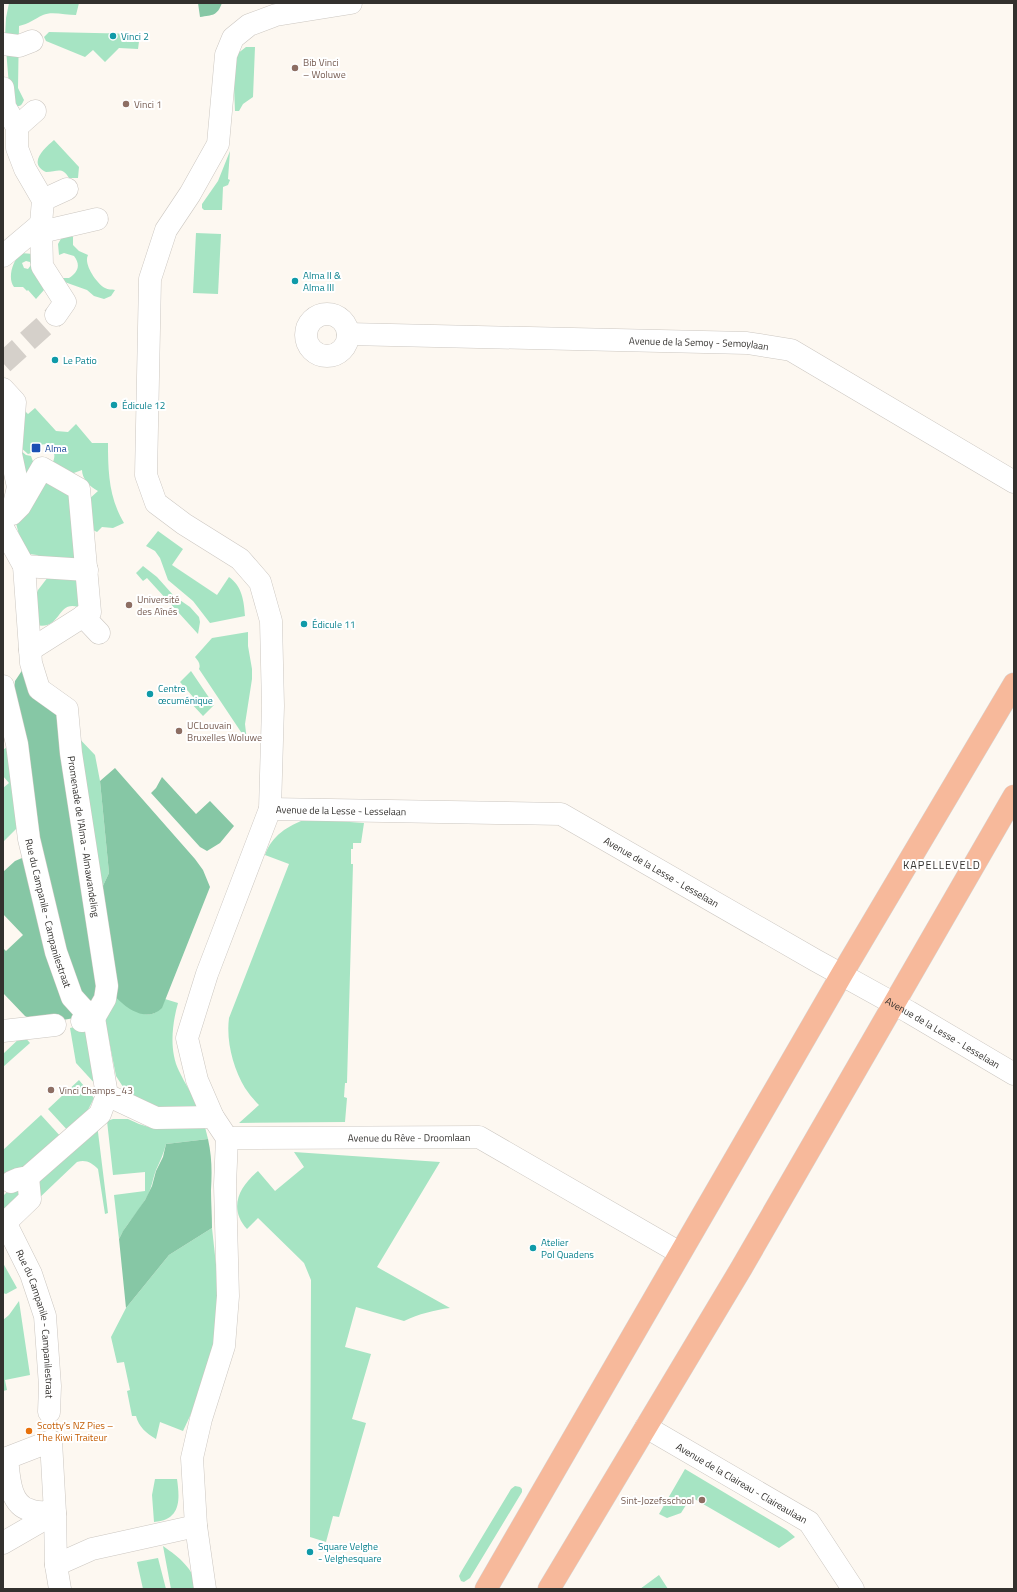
<svg xmlns="http://www.w3.org/2000/svg" width="1017" height="1592" font-family="'Titillium Web',sans-serif">
	<rect width="100%" height="100%" fill="#fdf8f1"/>
	<path fill="#a6e4c3" fill-rule="evenodd" d="M 9,3 L 79,3 L 76,15 C 66,15 51,11 43,15 C 34,19 29,24 19,26 L 18,88 L 24,100 C 22,104 21,107 16,106 L 10,98 L 5,37 L 6,18 Z
		M 49,32 L 140,34 L 138,49 L 119,48 L 105,62 L 93,50 L 85,57 L 46,41 L 44,37 Z
		M 246,47 L 255,47 L 253,97 L 243,104 L 239,111 L 235,111 L 233,62 L 237,54 Z
		M 54,140 L 79,167 L 78,178 L 69,178 C 62,166 57,172 46,172 C 27,163 45,148 54,140 Z
		M 230,151 L 228,179 L 230,180 L 228,185 L 223,187 L 222,210 L 204,210 L 202,208 L 202,204 L 218,181 Z
		M 196,233 L 221,234 L 218,294 L 193,293 Z
		M 72,236 L 73,237 L 73,245 L 79,251 L 88,255 C 83,264 97,284 105,288 C 108,290 112,289 115,290 L 111,296 L 104,299 L 94,296 L 87,290 L 59,280 L 61,278 L 69,278 C 78,272 81,265 74,256 L 64,253 L 59,255 L 58,244 L 62,237 Z
		M 21,253 L 33,254 L 45,287 L 44,290 L 36,299 L 28,290 L 27,291 L 23,287 L 14,287 C 7,278 13,260 21,253 ZM 26,261 L 30,262 L 31,265 L 28,269 L 24,268 L 22,263 Z
		M 21,407 L 28,414 L 35,408 L 56,431 L 68,432 L 76,424 L 92,443 L 108,443 C 108,472 109,498 124,523 L 113,528 L 102,527 L 97,532 L 93,530 L 88,500 L 98,491 C 90,487 82,479 82,470 L 71,474 L 53,462 C 56,454 54,450 47,444 L 38,445 L 31,453 L 28,454 L 20,447 Z
		M 20,450 L 26,455 L 31,456 L 35,467 L 20,505 Z
		M 40,480 L 72,494 L 83,559 L 41,558 L 37,555 L 29,554 L 19,535 L 16,523 Z
		M 158,531 L 183,549 L 172,565 L 217,595 L 229,577 C 242,586 244,601 245,616 L 210,623 L 193,601 L 168,580 L 160,558 L 155,551 L 146,546 Z
		M 143,566 L 157,577 L 174,596 L 190,607 L 199,617 L 200,622 L 198,634 L 147,578 L 143,581 L 136,573 Z
		M 73,571 L 85,600 L 78,607 C 57,600 61,631 36,625 L 35,597 L 38,590 L 48,577 Z
		M 248,632 L 248,646 L 252,669 L 252,679 L 245,724 L 247,741 L 199,669 C 201,664 198,661 195,657 L 212,638 Z
		M 191,671 L 214,705 L 203,716 L 190,702 L 194,698 L 180,682 Z
		M 74,733 L 95,755 L 100,781 L 109,873 L 101,890 Z
		M 7,747 L 17,828 L 3,842 L 3,788 L 9,783 L 3,776 L 3,750 Z
		M 306,819 L 350,819 L 350,822 L 364,823 L 361,843 L 353,843 L 353,849 L 351,849 L 351,864 L 353,864 L 347,1083 L 345,1083 L 344,1097 L 347,1098 L 345,1122 L 239,1123 L 259,1105 C 254,1100 249,1094 245,1088 C 233,1068 226,1041 229,1018 L 289,864 L 265,855 C 272,835 288,826 306,819 Z
		M 113,994 C 130,1007 153,1030 165,999 L 178,1003 C 172,1024 169,1051 179,1071 C 185,1084 193,1095 199,1107 L 157,1109 L 127,1093 L 116,1076 L 105,1020 Z
		M 79,1026 L 86,1029 L 97,1086 L 76,1063 L 70,1028 Z
		M 23,1035 L 30,1043 L 3,1067 L 3,1054 Z
		M 79,1080 L 94,1098 L 83,1120 L 70,1133 L 48,1109 Z
		M 41,1115 L 62,1138 L 3,1183 L 3,1150 Z
		M 113,1119 L 128,1119 L 139,1124 L 152,1128 L 205,1127 L 208,1139 L 166,1144 C 164,1153 160,1161 156,1170 C 152,1181 152,1189 145,1200 C 137,1214 126,1224 119,1239 L 114,1195 L 145,1191 L 145,1172 L 113,1175 L 107,1121 Z
		M 97,1124 L 108,1213 L 105,1214 L 98,1169 C 92,1163 86,1159 77,1162 L 36,1201 L 37,1176 Z
		M 294,1152 L 440,1162 L 377,1267 L 450,1308 C 434,1310 419,1314 404,1321 L 356,1307 L 345,1347 L 371,1354 L 352,1419 L 366,1423 L 339,1517 L 333,1516 L 326,1542 L 310,1537 L 311,1280 L 304,1263 L 258,1218 L 247,1229 C 228,1208 239,1187 258,1171 L 275,1191 L 304,1167 Z
		M 12,1187 L 26,1193 L 3,1217 L 3,1196 Z
		M 212,1228 L 219,1292 L 217,1339 L 191,1414 L 183,1431 L 160,1422 L 156,1439 C 146,1433 139,1427 136,1416 L 132,1416 L 127,1391 L 130,1390 L 124,1362 L 117,1363 L 111,1337 L 126,1308 L 169,1255 Z
		M 3,1263 L 17,1288 L 6,1294 L 3,1293 Z
		M 19,1301 L 30,1375 L 5,1380 L 7,1390 L 3,1391 L 3,1320 L 9,1315 Z
		M 685,1469 L 787,1530 L 795,1537 L 779,1548 L 691,1497 L 681,1513 L 667,1518 L 659,1514 Z
		M 155,1479 L 177,1479 C 180,1500 181,1520 154,1522 L 152,1495 Z
		M 515,1486 L 520,1487 L 522,1489 L 522,1492 L 470,1578 L 464,1582 L 461,1581 L 459,1576 L 461,1572 L 511,1489 Z
		M 163,1546 C 180,1558 193,1568 198,1589 L 171,1589 Z
		M 158,1558 L 166,1589 L 143,1589 L 137,1562 Z
		M 659,1575 L 668,1589 L 640,1589 Z"/>
	<path fill="#86c7a5" d="M 198,3 L 222,3 C 217,16 213,15 200,17 Z
		M 23,669 L 59,712 L 102,976 L 94,1000 L 89,1001 L 79,995 L 49,888 L 13,699 L 15,681 Z
		M 115,768 L 195,859 L 203,870 L 210,887 L 162,1008 C 146,1024 124,1007 113,994 L 101,890 L 109,873 L 100,781 Z
		M 162,777 L 196,814 L 210,801 L 234,826 L 220,843 L 207,851 L 200,847 L 151,793 L 156,788 Z
		M 22,858 L 25,859 L 80,1017 L 40,1024 L 25,1016 L 3,993 L 3,948 L 6,951 L 23,935 L 3,914 L 3,872 L 15,861 Z
		M 208,1139 C 212,1157 212,1172 211,1190 C 211,1202 212,1215 212,1228 L 169,1255 L 126,1308 L 119,1239 L 123,1231 L 145,1200 L 152,1186 L 156,1171 L 163,1157 L 166,1144 Z"/>
	<g fill="none" stroke-linecap="round" stroke-linejoin="round">
		<path stroke="#d5d0ca" stroke-width="22" stroke-dasharray="22 11" stroke-linecap="butt" d="M 3,363 L 56,315"/>
		<g stroke="#ccc7c1" stroke-width="23">
			<g id="minor">
				<path d="M 3,44 L 19,46 L 32,41"/>
				<path d="M 3,88 L 5,107 L 17,127 L 17,148 L 25,169 L 43,200 L 41,224 L 42,266 L 65,302 L 56,315"/>
				<path d="M 17,127 L 35,111"/>
				<path d="M 43,200 L 67,189"/>
				<path d="M 41,232 L 97,219"/>
				<path d="M 3,256 L 41,224"/>
				<circle cx="327" cy="335" r="21"/>
				<path id="s1" d="M 348,334 L 747,343 L 791,350 L 1014,482"/>
				<path d="M 3,389 L 15,402 L 11,454 L 18,487 L 13,509"/>
				<path d="M 12,514 L 20,506 L 42,468 L 79,489 L 90,612 L 30,650"/>
				<path id="s2" d="M 3,528 L 24,566 L 31,663 L 39,689 L 67,709 L 71,753 L 107,986 L 105,999 L 94,1018 L 82,1021"/>
				<path d="M 24,566 L 87,570"/>
				<path d="M 83,616 L 99,633"/>
				<path id="s3" d="M 3,686 L 17,744 L 29,839 L 56,952 L 72,997 L 82,1008 L 94,1018 L 107,1095 L 156,1118 L 213,1117"/>
				<path id="s4" d="M 270,809 L 561,814 L 815,960 L 909,1012 L 1014,1074"/>
				<path d="M 3,1031 L 55,1025"/>
				<path id="s5" d="M 227,1138 L 479,1137 L 680,1253"/>
				<path id="s6" d="M 28,1177 L 30,1199 L 6,1222 L 8,1228 L 31,1274 L 45,1316 L 50,1386 L 49,1412"/>
				<path d="M 11,1182 L 18,1179 L 28,1177 L 100,1114 L 107,1095"/>
				<path id="s7" d="M 646,1427 L 809,1522 L 853,1589"/>
				<path d="M 55,1513 C 47,1512 37,1513 30,1510 C 9,1505 9,1475 7,1458 L 51,1441 L 55,1513 L 56,1565 L 60,1589"/>
				<path d="M 3,1543 L 55,1513"/>
				<path d="M 56,1565 L 92,1549 L 196,1526"/>
				<path d="M 205,1589 L 196,1526 L 192,1458 L 201,1419 L 224,1346 L 228,1296 L 225,1185 L 227,1138 L 213,1117 L 197,1080 L 187,1038 L 207,974 L 270,809 L 273,706 L 271,621 L 260,582 L 240,559 L 184,524 L 156,503 L 146,475 L 150,279 L 166,230 L 190,194 L 218,144 L 226,55 L 233,38 L 249,25 L 276,15 L 351,3"/>
			</g>
		</g>
		<g stroke="#d6d6d5" stroke-width="23">
			<path id="major" d="M 486,1589 L 842,974 L 1014,684
				M 549,1589 L 742,1267 L 1014,796"/>
		</g>
		<use href="#minor" stroke="#fff" stroke-width="22"/>
		<use href="#major" stroke="#f7b99b" stroke-width="22"/>
	</g>
	<g fill="#0f9aa8" stroke="#fff" stroke-width="1.5">
		<circle cx="113" cy="36" r="4"/>
		<circle cx="295" cy="281" r="4"/>
		<circle cx="55" cy="360" r="4"/>
		<circle cx="114" cy="405" r="4"/>
		<circle cx="304" cy="624" r="4"/>
		<circle cx="150" cy="694" r="4"/>
		<circle cx="533" cy="1248" r="4"/>
		<circle cx="310" cy="1552" r="4"/>
	</g>
	<g fill="#8d6e63" stroke="#fff" stroke-width="1.5">
		<circle cx="295" cy="68" r="4"/>
		<circle cx="126" cy="104" r="4"/>
		<circle cx="129" cy="605" r="4"/>
		<circle cx="179" cy="731" r="4"/>
		<circle cx="51" cy="1090" r="4"/>
		<circle cx="702" cy="1500" r="4"/>
	</g>
	<rect fill="#1a4fb4" stroke="#fff" stroke-width="1.5" x="31" y="443" width="10" height="10" rx="2"/>
	<circle fill="#e8710a" stroke="#fff" stroke-width="1.5" cx="29" cy="1431" r="4"/>
	<g text-anchor="middle" dominant-baseline="central" stroke-width="4" stroke-linejoin="round" paint-order="stroke">
		<g font-size="10" fill="#0d838f" stroke="#fff" text-anchor="start">
			<text x="121" y="36">Vinci 2</text>
			<text x="303" y="275">Alma II &amp;<tspan x="303" dy="12">Alma III</tspan></text>
			<text x="63" y="360">Le Patio</text>
			<text x="122" y="405">Édicule 12</text>
			<text x="312" y="624">Édicule 11</text>
			<text x="158" y="688">Centre<tspan x="158" dy="12">œcuménique</tspan></text>
			<text x="541" y="1242">Atelier<tspan x="541" dy="12">Pol Quadens</tspan></text>
			<text x="318" y="1546">Square Velghe<tspan x="318" dy="12">- Velghesquare</tspan></text>
		</g>
		<g font-size="10" fill="#785e54" stroke="#fff" text-anchor="start">
			<text x="303" y="62">Bib Vinci<tspan x="303" dy="12">– Woluwe</tspan></text>
			<text x="134" y="104">Vinci 1</text>
			<text x="137" y="599">Université<tspan x="137" dy="12">des Aînés</tspan></text>
			<text x="187" y="725">UCLouvain<tspan x="187" dy="12">Bruxelles Woluwe</tspan></text>
			<text x="59" y="1090">Vinci Champs_43</text>
			<text x="694" y="1500" text-anchor="end">Sint-Jozefsschool</text>
		</g>
		<g font-size="10" fill="#33312e" stroke="#fff">
			<text stroke="none"><textPath href="#s1" startOffset="351">Avenue de la Semoy - Semoylaan</textPath></text>
			<text stroke="none"><textPath href="#s4" startOffset="71">Avenue de la Lesse - Lesselaan</textPath></text>
			<text stroke="none"><textPath href="#s2" startOffset="331">Promenade de l'Alma - Almawandeling</textPath></text>
			<text stroke="none"><textPath href="#s4" startOffset="407">Avenue de la Lesse - Lesselaan</textPath></text>
			<text stroke="none"><textPath href="#s3" startOffset="232">Rue du Campanile - Campanilestraat</textPath></text>
			<text stroke="none"><textPath href="#s4" startOffset="731">Avenue de la Lesse - Lesselaan</textPath></text>
			<text stroke="none"><textPath href="#s5" startOffset="182">Avenue du Rêve - Droomlaan</textPath></text>
			<text stroke="none"><textPath href="#s6" startOffset="163">Rue du Campanile - Campanilestraat</textPath></text>
			<text stroke="none"><textPath href="#s7" startOffset="111">Avenue de la Claireau - Claireaulaan</textPath></text>
		</g>
		<g font-size="10" fill="#164399" stroke="#fff" text-anchor="start">
			<text x="45" y="448">Alma</text>
		</g>
		<g font-size="10" fill="#c56008" stroke="#fff" text-anchor="start">
			<text x="37" y="1425">Scotty's NZ Pies –<tspan x="37" dy="12">The Kiwi Traiteur</tspan></text>
		</g>
		<g font-size="11" letter-spacing="1" fill="#33312e" stroke="#fff">
			<text x="942" y="865">KAPELLEVELD</text>
		</g>
	</g>
	<rect width="1017" height="1592" fill="none" stroke="#33312e" stroke-width="8"/>
</svg>
